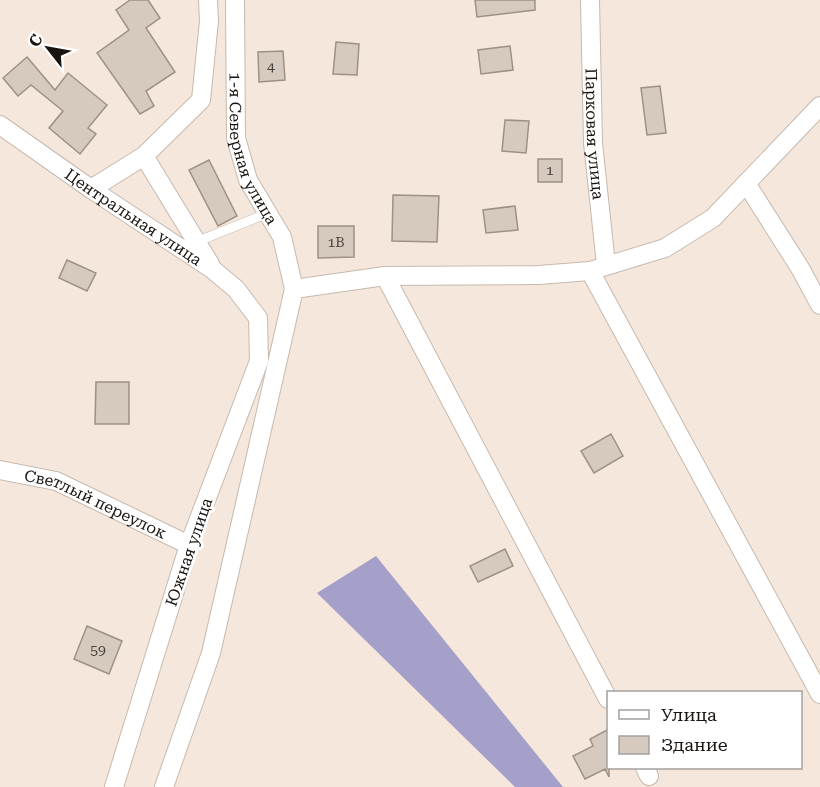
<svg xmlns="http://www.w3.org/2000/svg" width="820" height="787" font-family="'Roboto Serif',serif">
	<rect width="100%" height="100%" fill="#f5e7dc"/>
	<path fill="#a4a0c9" d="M 376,556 L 563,787 L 515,787 L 317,593 Z"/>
	<path fill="#d6cabe" stroke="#9d9186" stroke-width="1.5" d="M 130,0 L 148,0 L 160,18 L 146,28 L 175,72 L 146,91 L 154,106 L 140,114 L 97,53 L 129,30 L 116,10 Z
		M 475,0 L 535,0 L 535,10 L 477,17 Z
		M 336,42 L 359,44 L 357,75 L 333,74 Z
		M 510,46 L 513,70 L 481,74 L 478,50 Z
		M 283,51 L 285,80 L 259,82 L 258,52 Z
		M 27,57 L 55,90 L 68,73 L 107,105 L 88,128 L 96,134 L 80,154 L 49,128 L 63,111 L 31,85 L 18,96 L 3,78 Z
		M 660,86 L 666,133 L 647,135 L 641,88 Z
		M 505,120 L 529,121 L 526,153 L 502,151 Z
		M 538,159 L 562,159 L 562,182 L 538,182 Z
		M 209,160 L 237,216 L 218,226 L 189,170 Z
		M 393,195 L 439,196 L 437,242 L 392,241 Z
		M 515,206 L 518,230 L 486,233 L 483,210 Z
		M 318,226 L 354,226 L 354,257 L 318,258 Z
		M 67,260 L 96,273 L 87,291 L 59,278 Z
		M 96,382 L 129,382 L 129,424 L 95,424 Z
		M 611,434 L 623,456 L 594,473 L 581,451 Z
		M 505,549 L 513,566 L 478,582 L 470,566 Z
		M 87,626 L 122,641 L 109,674 L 74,659 Z
		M 609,729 L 609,777 L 605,769 L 585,779 L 573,756 L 593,746 L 590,739 Z"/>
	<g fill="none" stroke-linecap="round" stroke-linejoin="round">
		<g stroke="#c6b9ae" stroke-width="10">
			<path id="service" d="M 196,242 L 268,213"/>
		</g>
		<g stroke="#c6b9ae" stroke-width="20">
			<g id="minor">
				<path id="s1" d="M 235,0 L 236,138 L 248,180 L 282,237 L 294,289"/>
				<path id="s2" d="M 590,0 L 593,143 L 606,265"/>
				<path id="s3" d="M 0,125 L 91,189 L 212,269 L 236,289 L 258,318 L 259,361 L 189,545 L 114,787"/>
				<path d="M 144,156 L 210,264"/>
				<path d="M 746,183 L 800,268 L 820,305"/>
				<path d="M 91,189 L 144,156 L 201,100 L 209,21 L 208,0"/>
				<path d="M 590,271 L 820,694"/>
				<path d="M 385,276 L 608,699"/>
				<path id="s4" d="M 0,470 L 56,481 L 189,545"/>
				<path d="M 645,768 L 649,776"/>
				<path d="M 164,787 L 211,653 L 294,289 L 385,276 L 539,275 L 590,271 L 665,248 L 713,218 L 820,106"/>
			</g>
		</g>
		<use href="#service" stroke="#fff" stroke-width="9"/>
		<use href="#minor" stroke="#fff" stroke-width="18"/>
	</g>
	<g text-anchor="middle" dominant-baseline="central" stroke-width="6" stroke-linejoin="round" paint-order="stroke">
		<g font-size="14" fill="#48423c">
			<text x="271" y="66">4</text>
			<text x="550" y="170">1</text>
			<text x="336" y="242">1В</text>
			<text x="98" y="650">59</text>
		</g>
		<g font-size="16" fill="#191410" stroke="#fff">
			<text stroke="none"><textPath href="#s2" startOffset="134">Парковая улица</textPath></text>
			<text stroke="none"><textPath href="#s1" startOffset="152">1-я Северная улица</textPath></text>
			<text stroke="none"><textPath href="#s3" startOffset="162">Центральная улица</textPath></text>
			<text stroke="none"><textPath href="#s4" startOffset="102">Светлый переулок</textPath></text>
			<text transform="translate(189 552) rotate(-71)">Южная улица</text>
		</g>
	</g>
	<rect x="607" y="691" width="195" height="78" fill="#ffffff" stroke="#a3a19f" stroke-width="1.5"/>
	<rect x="619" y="710" width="30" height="9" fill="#ffffff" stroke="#a3a19f" stroke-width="1.5"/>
	<text x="661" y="721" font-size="18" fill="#191410">Улица</text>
	<rect x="619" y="736" width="30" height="18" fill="#d6cabe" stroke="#a3a19f" stroke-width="1.5"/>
	<text x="661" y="751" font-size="18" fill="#191410">Здание</text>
	<g transform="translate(48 48) rotate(301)" stroke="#ffffff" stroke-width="4.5" paint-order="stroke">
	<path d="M0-4.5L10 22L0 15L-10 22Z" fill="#191410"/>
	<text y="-9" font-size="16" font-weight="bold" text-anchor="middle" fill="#191410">С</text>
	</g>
</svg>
